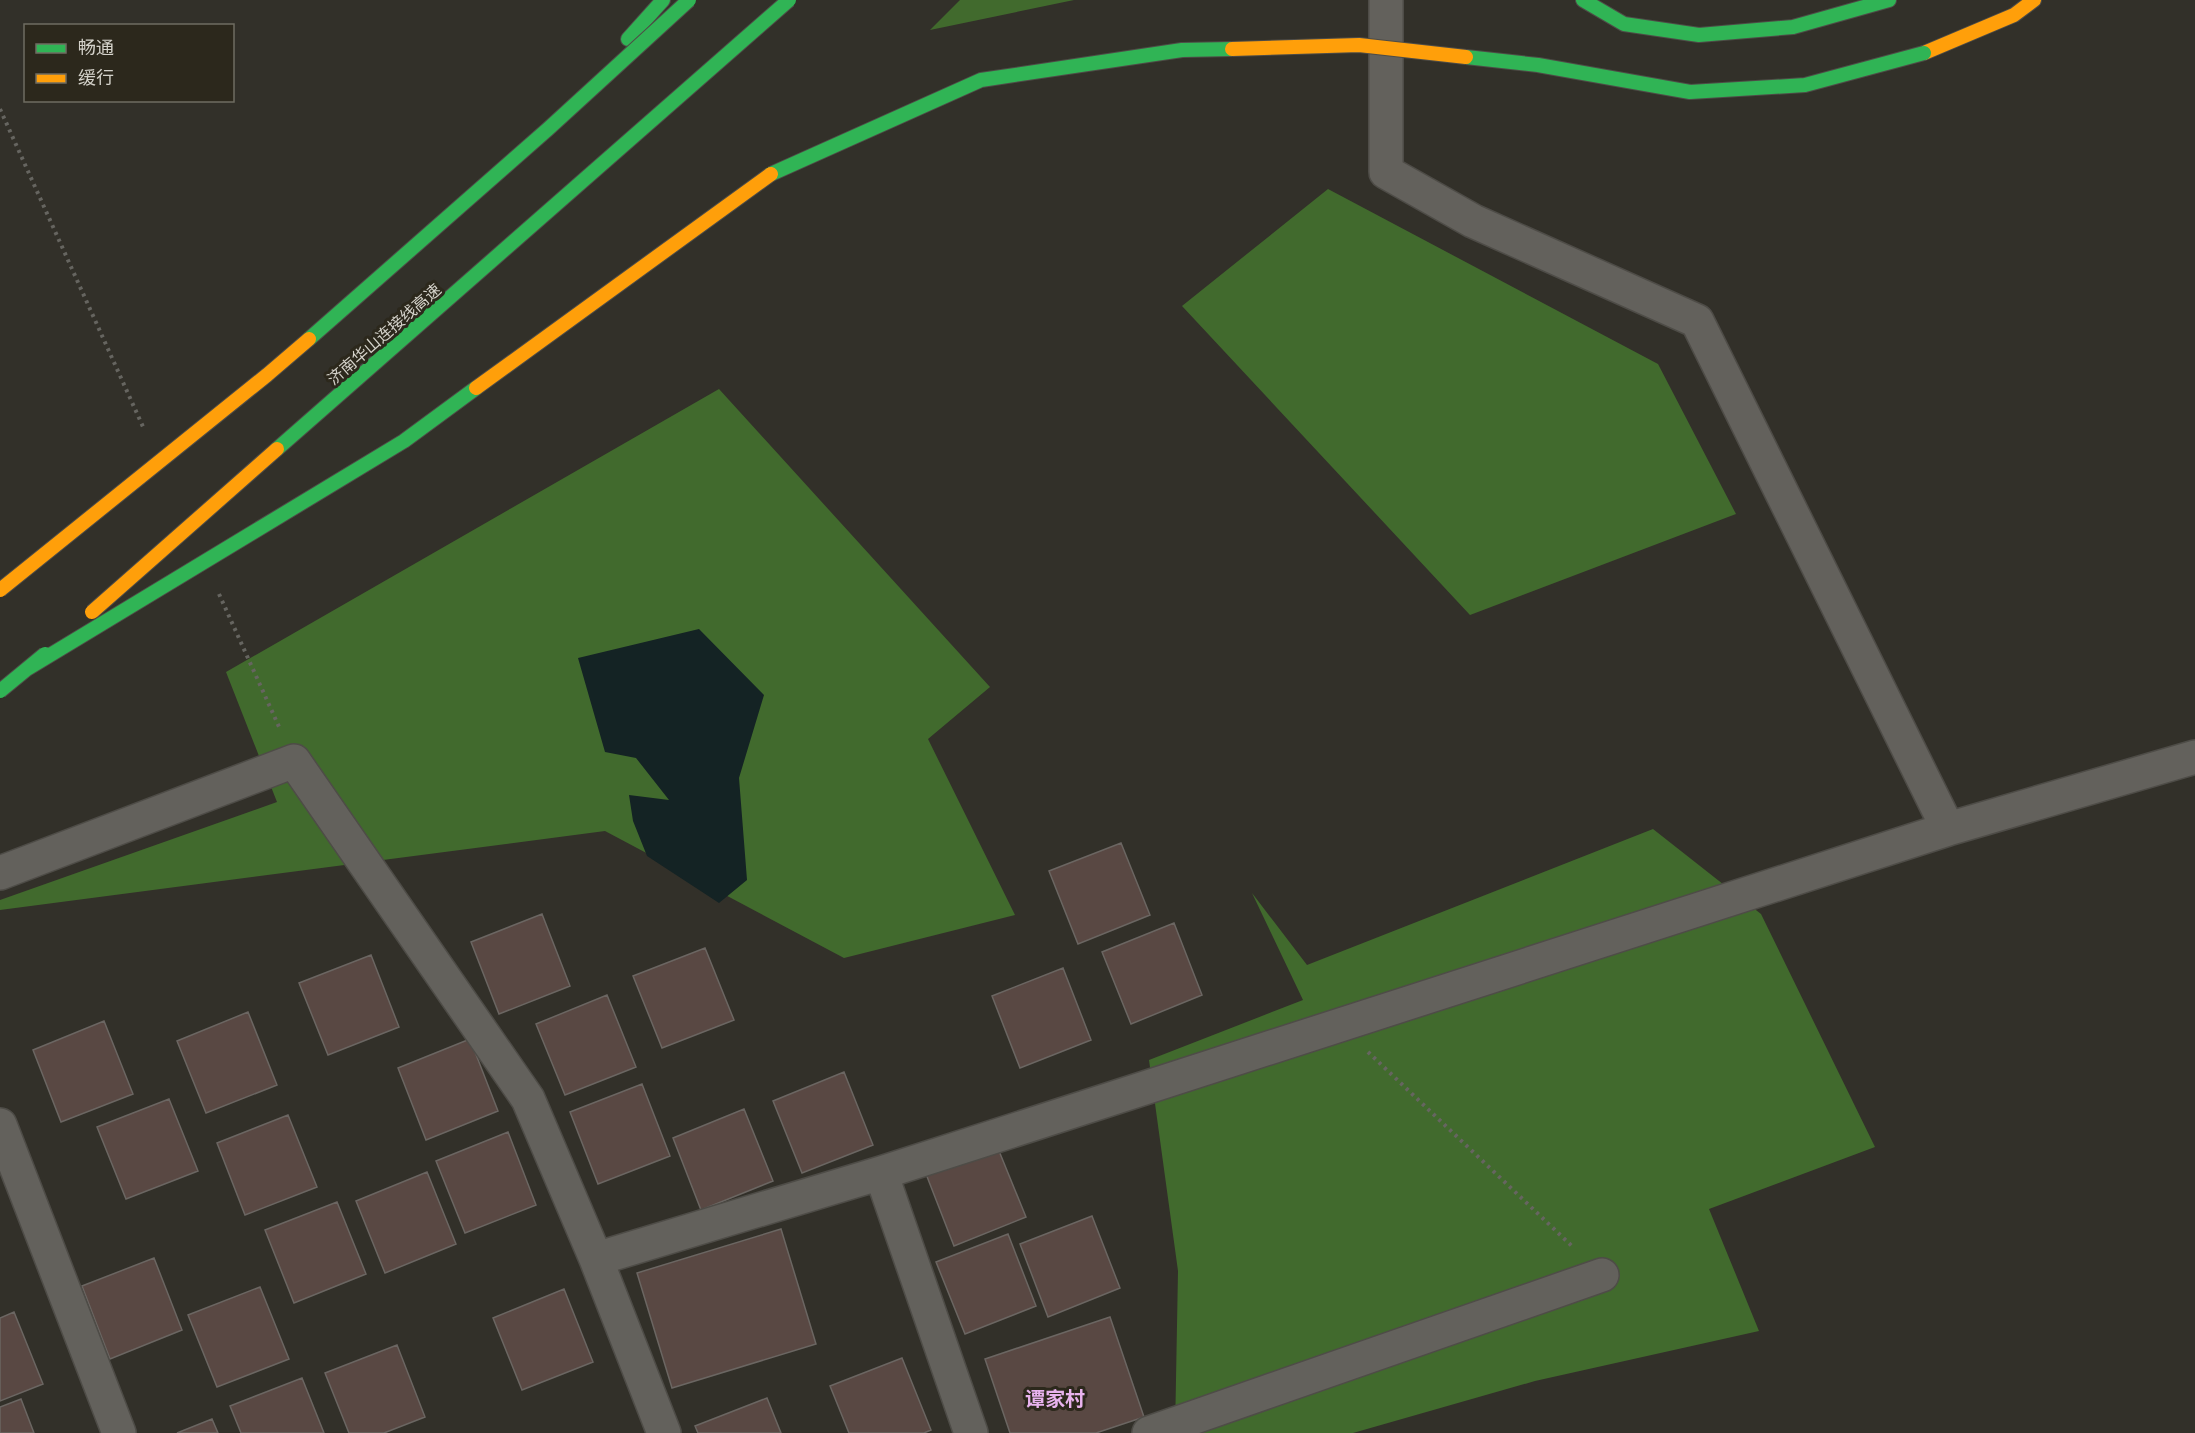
<svg xmlns="http://www.w3.org/2000/svg" width="2195" height="1433" font-family="Merriweather,'Noto Sans SC',serif">
	<rect width="100%" height="100%" fill="#323029"/>
	<path fill="#416a2d" d="M 960,0 L 1074,0 L 930,30 Z
		M 1328,189 L 1658,364 L 1736,514 L 1470,615 L 1182,306 Z
		M 719,389 L 990,687 L 928,739 L 1015,915 L 844,958 L 605,831 L 0,910 L 0,900 L 277,802 L 226,672 Z
		M 1653,829 L 1761,914 L 1875,1147 L 1709,1209 L 1759,1331 L 1535,1381 L 1353,1433 L 1175,1433 L 1178,1271 L 1149,1060 L 1303,1000 L 1252,893 L 1307,965 Z"/>
	<path fill="#142324" d="M 699,629 L 764,695 L 739,778 L 747,880 L 719,903 L 647,856 L 633,821 L 629,795 L 669,800 L 636,758 L 605,752 L 578,658 Z"/>
	<path fill="#594843" stroke="#6b6662" stroke-width="1.5" d="M 1121,843 L 1150,915 L 1078,944 L 1049,871 Z
		M 542,914 L 570,986 L 499,1014 L 471,942 Z
		M 1174,923 L 1202,995 L 1131,1024 L 1102,952 Z
		M 705,948 L 734,1020 L 662,1048 L 633,976 Z
		M 371,955 L 399,1027 L 328,1055 L 299,983 Z
		M 1063,968 L 1091,1040 L 1020,1068 L 992,996 Z
		M 607,995 L 636,1067 L 565,1095 L 536,1024 Z
		M 248,1012 L 277,1085 L 206,1113 L 177,1041 Z
		M 104,1021 L 133,1094 L 61,1122 L 33,1050 Z
		M 470,1039 L 498,1111 L 426,1140 L 398,1068 Z
		M 844,1072 L 873,1145 L 802,1173 L 773,1101 Z
		M 642,1084 L 670,1156 L 598,1184 L 570,1112 Z
		M 169,1099 L 198,1171 L 126,1199 L 97,1127 Z
		M 744,1109 L 773,1181 L 701,1210 L 673,1138 Z
		M 288,1115 L 317,1187 L 245,1215 L 217,1143 Z
		M 508,1132 L 536,1205 L 465,1233 L 436,1161 Z
		M 997,1146 L 1026,1217 L 954,1246 L 926,1174 Z
		M 427,1172 L 456,1244 L 385,1273 L 356,1201 Z
		M 337,1202 L 366,1274 L 294,1303 L 265,1230 Z
		M 1092,1216 L 1120,1288 L 1048,1317 L 1020,1244 Z
		M 781,1229 L 816,1344 L 672,1388 L 637,1273 Z
		M 1008,1234 L 1036,1306 L 965,1334 L 936,1262 Z
		M 154,1258 L 182,1330 L 110,1359 L 82,1286 Z
		M 260,1287 L 289,1359 L 217,1387 L 188,1315 Z
		M 564,1289 L 593,1362 L 522,1390 L 493,1318 Z
		M 14,1312 L 43,1384 L 0,1401 L 0,1318 Z
		M 1110,1317 L 1144,1417 L 1096,1433 L 1010,1433 L 985,1359 Z
		M 397,1345 L 425,1417 L 384,1433 L 349,1433 L 325,1373 Z
		M 902,1358 L 931,1430 L 924,1433 L 849,1433 L 830,1386 Z
		M 302,1378 L 324,1433 L 241,1433 L 230,1406 Z
		M 767,1398 L 781,1433 L 698,1433 L 695,1426 Z
		M 21,1399 L 34,1433 L 0,1433 L 0,1407 Z
		M 212,1419 L 218,1433 L 177,1433 Z"/>
	<g fill="none" stroke-linecap="round" stroke-linejoin="round">
		<g stroke="#4e4c47" stroke-width="36">
			<path id="street" d="M 1386,0 L 1386,172 L 1473,221 L 1697,321 L 1948,829
				M 0,873 L 294,761 L 528,1099 L 596,1259 L 664,1433
				M 0,1125 L 119,1433
				M 881,1173 L 971,1433
				M 596,1259 L 881,1173 L 1948,829 L 2195,757
				M 1149,1433 L 1602,1275"/>
		</g>
		<g stroke="#4e4c47" stroke-width="16">
			<path id="fast" d="M 1583,0 L 1624,24 L 1699,35 L 1793,27 L 1889,0
				M 628,39 L 663,0"/>
		</g>
		<g stroke="#4e4c47" stroke-width="16">
			<path id="slow" d="M 1924,53 L 2014,15 L 2034,0"/>
		</g>
		<path stroke="#666560" stroke-width="4" stroke-dasharray="3 4.5" stroke-linecap="butt" d="M 0,109 L 144,429
			M 219,594 L 280,729
			M 1368,1052 L 1574,1248"/>
		<use href="#street" stroke="#63615c" stroke-width="33"/>
		<use href="#fast" stroke="#30b455" stroke-width="14"/>
		<use href="#slow" stroke="#ff9f0a" stroke-width="14"/>
		<g stroke="#4e4c47" stroke-width="16" stroke-linecap="butt">
			<path id="fast-bridge" d="M 1466,57 L 1538,65 L 1690,92 L 1805,85 L 1924,53
				M 771,174 L 981,80 L 1182,50 L 1232,49
				M 309,339 L 548,129 L 689,0
				M 277,449 L 789,0
				M 27,669 L 404,441 L 476,388
				M 0,691 L 45,654"/>
		</g>
		<g stroke="#4e4c47" stroke-width="16" stroke-linecap="butt">
			<path id="slow-bridge" d="M 1232,49 L 1359,45 L 1466,57
				M 476,388 L 771,174
				M 0,590 L 267,375 L 309,339
				M 92,612 L 277,449"/>
		</g>
		<use href="#fast-bridge" stroke="#30b455" stroke-width="14"/>
		<use href="#slow-bridge" stroke="#ff9f0a" stroke-width="14"/>
	</g>
	<g text-anchor="middle" dominant-baseline="central" stroke-width="6" stroke-linejoin="round" paint-order="stroke">
		<g font-size="16" fill="#d4d2ca" stroke="#2c281c">
			<text transform="translate(384 334) rotate(-41)">济南华山连接线高速</text>
		</g>
		<g font-size="20" font-weight="bold" fill="#e8b2ed" stroke="#2c281c">
			<text x="1055" y="1398">谭家村</text>
		</g>
	</g>
	<rect x="24" y="24" width="210" height="78" fill="#2c281c" stroke="#6f6c62" stroke-width="1.5"/>
	<rect x="36" y="44" width="30" height="9" fill="#30b455" stroke="#6f6c62" stroke-width="1.5"/>
	<text x="78" y="54" font-size="18" fill="#d4d2ca">畅通</text>
	<rect x="36" y="74" width="30" height="9" fill="#ff9f0a" stroke="#6f6c62" stroke-width="1.5"/>
	<text x="78" y="84" font-size="18" fill="#d4d2ca">缓行</text>
</svg>
